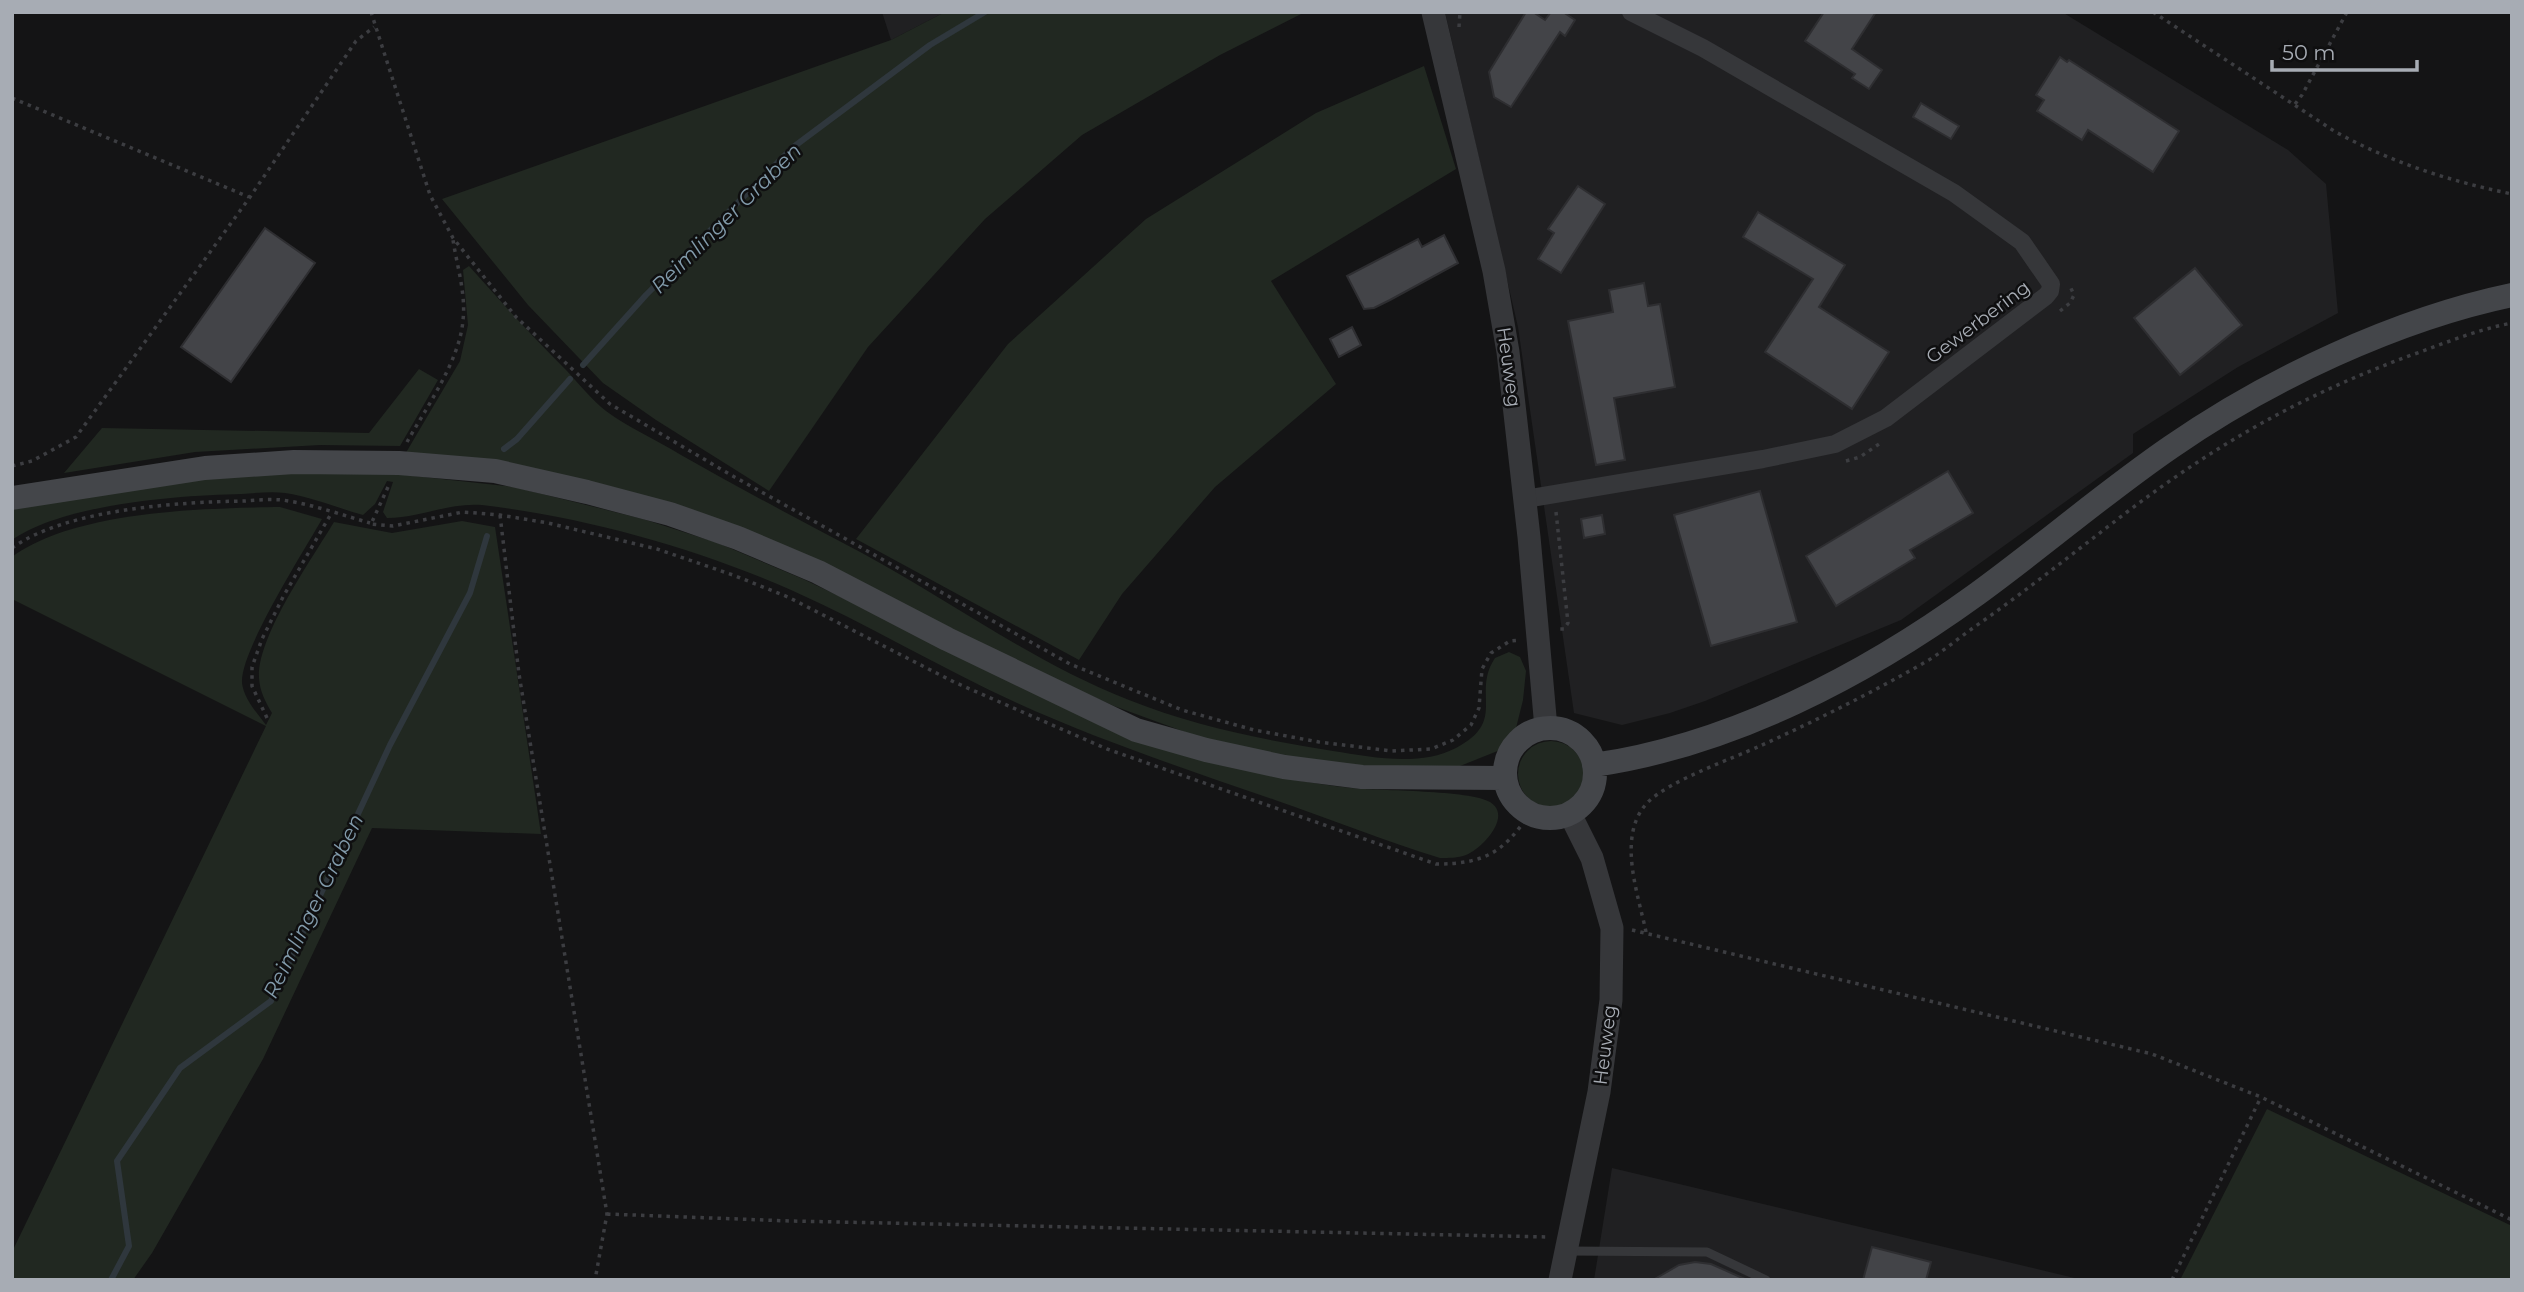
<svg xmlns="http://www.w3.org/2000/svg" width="2524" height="1292" font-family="Montserrat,sans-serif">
	<rect width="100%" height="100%" fill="#141415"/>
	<path fill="#202022" d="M 882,12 L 945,12 L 891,40 Z
		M 1445,12 L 2062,12 L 2288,150 L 2326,184 L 2338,313 L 2238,367 L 2133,434 L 2133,453 L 1901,620 L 1705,701 L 1670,713 L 1622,725 L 1574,713 L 1518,327 Z
		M 1612,1168 L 2083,1280 L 1594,1280 Z"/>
	<path fill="#212821" d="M 945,12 L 1305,12 L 1220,55 L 1082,135 L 985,219 L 868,347 L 769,491 L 656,420 L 603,383 L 528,305 L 442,199 L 891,40 Z
		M 1424,66 L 1456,169 L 1271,281 L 1336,384 L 1215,487 L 1122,594 L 1079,660 L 856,539 L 1008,344 L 1146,219 L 1316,113 Z
		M 469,266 C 501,302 533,337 567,371 C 579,384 592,400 606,411 C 629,428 657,440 681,455 C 741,489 801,521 862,553 C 951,601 1034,663 1129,700 C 1194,726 1264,740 1333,751 C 1372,757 1419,767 1456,748 C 1508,721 1471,694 1495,658 L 1509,652 L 1520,657 L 1526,671 L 1523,700 L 1514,736 L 1500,750 L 1460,766 L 1401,770 L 1287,757 L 1196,736 L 1114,706 L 1011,660 L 818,561 L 404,456 L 460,361 L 468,325 L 463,270 Z
		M 419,369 L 438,380 L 400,446 L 320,445 L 195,452 L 64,473 L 102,428 L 369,433 Z
		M 291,473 L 396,474 L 514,487 L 643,519 L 718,543 L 803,579 L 883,617 L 1289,779 C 1310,782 1331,786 1352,788 C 1380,791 1470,790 1490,802 C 1513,816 1482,849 1466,855 C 1458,858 1449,858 1440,858 C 1385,841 1330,819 1275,800 C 1188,770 1101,741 1017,703 C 940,668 868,624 791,590 C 696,548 585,517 482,505 C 451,502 419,518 387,518 L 383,512 L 393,482 L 387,481 L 375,504 L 363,515 C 338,508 311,497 285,493 C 272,491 256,493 242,494 C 180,495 63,504 12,540 L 12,509 L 206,479 Z
		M 280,507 L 322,519 C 304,551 240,651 242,683 C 244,699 257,713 266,725 L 272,713 C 265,701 260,692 259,678 C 257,636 312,559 334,522 L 392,533 L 462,521 L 495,527 L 541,834 L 372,828 L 263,1059 L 152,1253 L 133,1280 L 12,1280 L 12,1252 L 266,726 L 12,599 L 12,557 C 74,511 203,508 280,507 Z
		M1518 774a33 33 0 1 1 66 0a33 33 0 1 1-66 0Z
		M 2267,1109 L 2512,1226 L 2512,1280 L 2180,1280 Z"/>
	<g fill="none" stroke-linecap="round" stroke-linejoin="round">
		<path stroke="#2f373d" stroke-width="6" d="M 583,365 L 646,295 L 792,148 L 930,45 L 985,12
			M 504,449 L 517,439 L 570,379
			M 111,1280 L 129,1246 L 117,1161 L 180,1068 L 271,1001 L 390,745 L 470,593 L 487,536"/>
	</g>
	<path fill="#434448" stroke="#2e2e31" stroke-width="2" d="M 1526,12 L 1533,12 L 1545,20 L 1551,12 L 1563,12 L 1575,20 L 1565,36 L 1560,32 L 1511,107 L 1494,97 L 1489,72 Z
		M 1824,12 L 1876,12 L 1852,49 L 1882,70 L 1869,89 L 1852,78 L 1855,74 L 1805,41 Z
		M 2060,57 L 2067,62 L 2069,60 L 2179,131 L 2153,172 L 2088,130 L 2082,140 L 2037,111 L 2044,100 L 2036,95 Z
		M 1921,103 L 1959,126 L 1951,139 L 1913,117 Z
		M 1578,186 L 1605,204 L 1561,273 L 1538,259 L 1554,233 L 1548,229 Z
		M 1758,212 L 1845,265 L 1819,307 L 1889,352 L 1852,409 L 1765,352 L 1813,279 L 1743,237 Z
		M 265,228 L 315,263 L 231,382 L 181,347 Z
		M 1444,235 L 1458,263 L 1390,300 L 1374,308 L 1364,309 L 1347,276 L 1418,239 L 1422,247 Z
		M 2195,268 L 2242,325 L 2180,375 L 2134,318 Z
		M 1644,283 L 1648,306 L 1660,304 L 1675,387 L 1614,398 L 1625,460 L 1596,465 L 1568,321 L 1613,312 L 1609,290 Z
		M 1352,327 L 1361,345 L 1339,357 L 1330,339 Z
		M 1948,471 L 1973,513 L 1910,550 L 1915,558 L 1836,606 L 1806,556 Z
		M 1760,491 L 1797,622 L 1711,646 L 1674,515 Z
		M 1602,515 L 1605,534 L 1584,538 L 1581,519 Z
		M 1872,1247 L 1931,1262 L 1926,1280 L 1863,1280 Z
		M 1695,1262 L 1711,1264 L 1747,1280 L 1653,1280 L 1679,1265 Z"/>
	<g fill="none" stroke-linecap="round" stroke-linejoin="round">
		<path stroke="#3c3d41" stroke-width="3.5" stroke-dasharray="3.5 5" stroke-linecap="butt" d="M 371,12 L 430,195 L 453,238 L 516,317 L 610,404 L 731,475 L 1070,664 L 1182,710 L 1254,730 L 1319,742 L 1392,751 L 1431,749 L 1453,740 L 1471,725 L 1479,708 L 1482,669 L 1491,653 L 1510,641 L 1520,640
			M 2153,12 L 2334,131 C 2390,162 2449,181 2512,194
			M 1459,27 L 1460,12
			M 12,98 L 249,197
			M 2295,104 L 2302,95 L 2347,12
			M 2060,311 L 2070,303 L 2074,295 L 2069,284
			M 407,442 C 426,408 460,360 463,320 C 466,294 457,266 453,240
			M 1846,461 L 1860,457 L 1882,442
			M 12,466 L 32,461 L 76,437 L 250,197 L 356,41 L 374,27
			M 388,487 L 371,524 L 393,526 L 463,512 L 500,515 L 548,523 L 657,549 L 733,575 L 788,597 L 954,682 L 1107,749 L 1436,864 C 1483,864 1504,853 1529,814
			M 1556,512 L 1568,623 L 1564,629 L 1558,629
			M 500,515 L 519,674 L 607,1214 L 595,1280
			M 12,548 C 66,509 179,502 245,501 C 257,500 270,499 282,500 C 312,504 342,515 370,523
			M 267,718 L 252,686 L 252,667 L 262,639 L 283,597 L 332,512
			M 1632,930 L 2152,1054 L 2261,1097 L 2512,1220
			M 1646,932 C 1638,893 1616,835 1648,802 C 1669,781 1731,759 1760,746 C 1815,721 1869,694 1922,664 C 1940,654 1956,640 1973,628 C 2026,591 2076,551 2127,512 C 2221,441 2308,392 2420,352 C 2450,341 2480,329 2512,323
			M 607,1214 L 790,1221 L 1550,1237
			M 2172,1280 L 2261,1097"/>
		<path stroke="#36373a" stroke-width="9" d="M 1568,1251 L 1707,1252 L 1766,1280"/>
		<path stroke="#36373a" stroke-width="18" d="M 1525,499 L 1763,459 L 1835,444 L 1886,418 L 2046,296 L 2050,291 L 2051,284 L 2022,242 L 1954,193 L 1703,48 L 1631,12"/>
		<path stroke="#36373a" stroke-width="23" d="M 1433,12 L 1494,271 L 1508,352 L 1529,537 L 1546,728
			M 1560,1280 L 1599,1092 L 1611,1000 L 1612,928 L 1592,858 L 1570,814"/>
		<path stroke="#44464a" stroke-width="24" d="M 12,498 L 205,468 L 294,462 L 399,463 L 495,471 L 587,492 L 670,514 L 738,538 L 818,572 L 947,639 L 1136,730 L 1206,750 L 1284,767 L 1362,777 L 1504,778
			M1505 773a45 45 0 1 1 90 0a45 45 0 1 1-90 0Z
			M 1594,765 C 1732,745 1865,675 1977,594 C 2043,546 2104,493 2171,447 C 2267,380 2397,319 2512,295"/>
	</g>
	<g text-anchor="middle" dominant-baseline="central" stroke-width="5" stroke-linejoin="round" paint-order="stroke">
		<g font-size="19" fill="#a7acb4" stroke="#0f0f10">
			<text transform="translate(1978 322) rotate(-37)">Gewerbering</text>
			<text transform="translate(1509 367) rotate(82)">Heuweg</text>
			<text transform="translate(1605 1045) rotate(-83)">Heuweg</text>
		</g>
		<g font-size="21" font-style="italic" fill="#829bab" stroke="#0f0f10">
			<text transform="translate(726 218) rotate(-45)">Reimlinger Graben</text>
			<text transform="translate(313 906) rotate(-64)">Reimlinger Graben</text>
		</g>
	</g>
	<rect width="2524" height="1292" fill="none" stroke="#a7acb4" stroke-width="28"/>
	<path d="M2272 60v10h145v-10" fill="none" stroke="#a7acb4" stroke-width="3.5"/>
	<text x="2282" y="60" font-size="21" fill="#a7acb4" stroke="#0f0f10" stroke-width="5" paint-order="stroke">50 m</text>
</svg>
